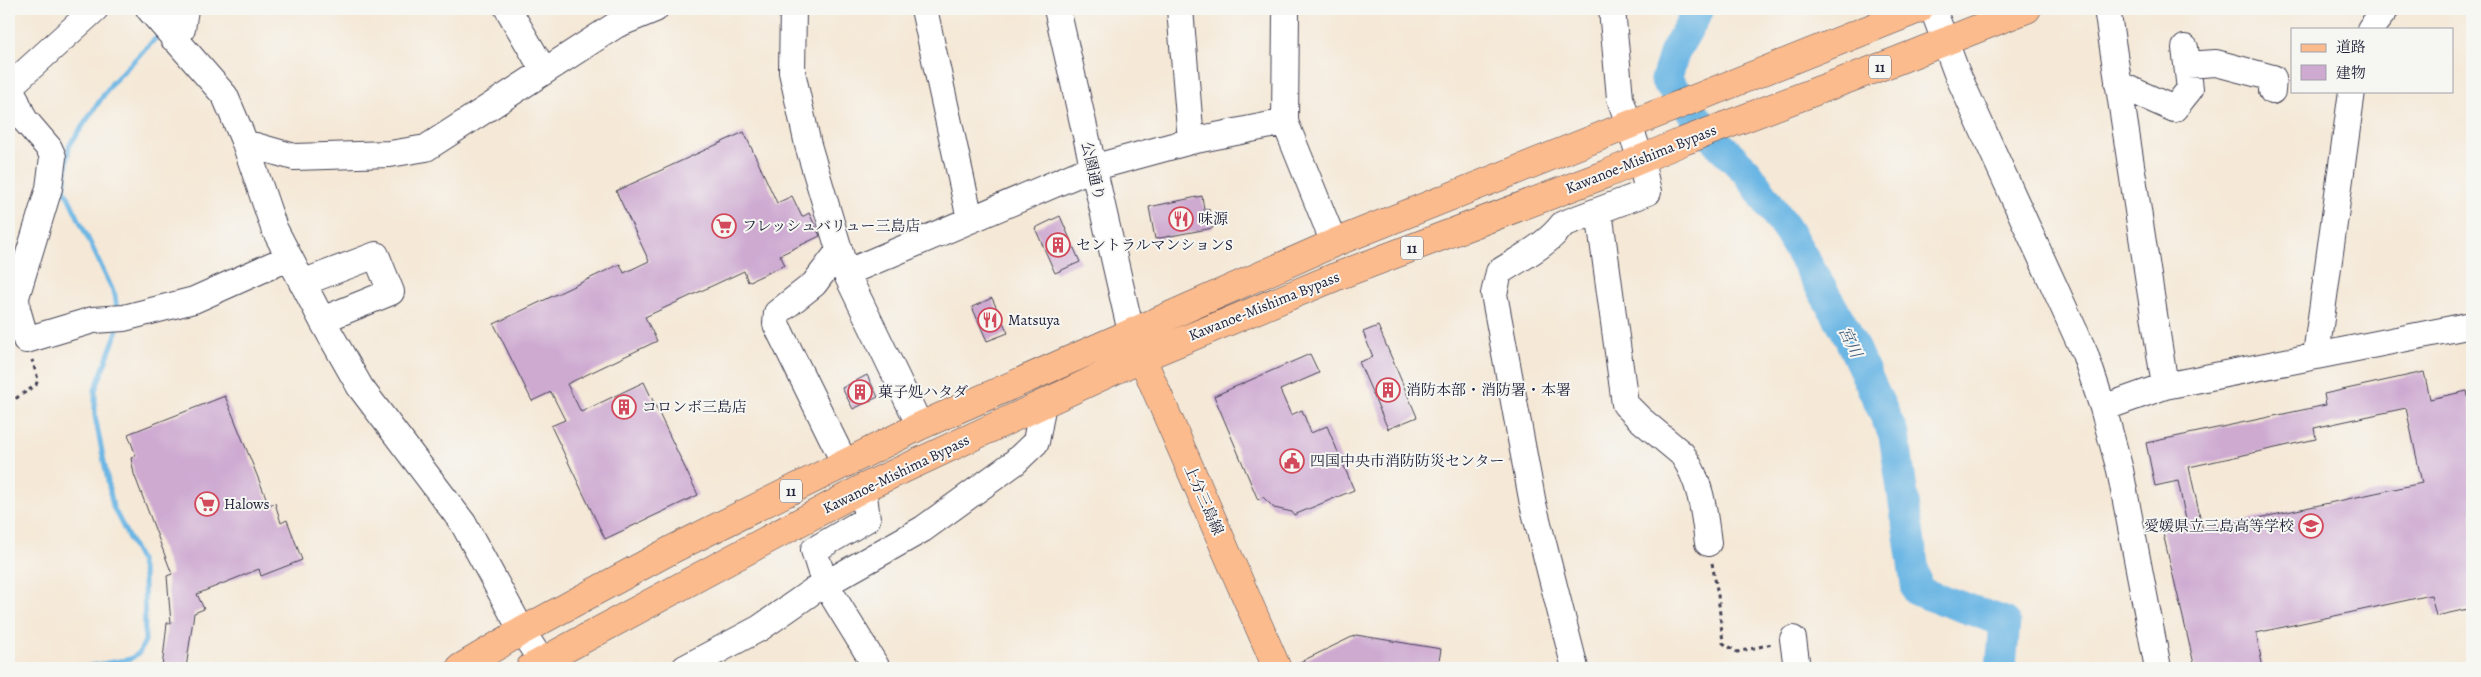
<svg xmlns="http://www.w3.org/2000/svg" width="2481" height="677" font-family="Alegreya,'Noto Serif JP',serif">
	<rect width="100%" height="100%" fill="#f6f6f2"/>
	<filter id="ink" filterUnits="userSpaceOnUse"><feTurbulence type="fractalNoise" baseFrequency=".02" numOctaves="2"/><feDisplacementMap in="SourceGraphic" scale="10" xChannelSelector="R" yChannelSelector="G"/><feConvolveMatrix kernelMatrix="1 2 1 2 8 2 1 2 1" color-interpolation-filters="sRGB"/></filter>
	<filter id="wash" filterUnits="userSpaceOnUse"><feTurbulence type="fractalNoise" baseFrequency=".0096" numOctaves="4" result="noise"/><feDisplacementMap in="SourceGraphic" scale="20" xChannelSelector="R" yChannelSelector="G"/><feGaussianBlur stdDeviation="1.12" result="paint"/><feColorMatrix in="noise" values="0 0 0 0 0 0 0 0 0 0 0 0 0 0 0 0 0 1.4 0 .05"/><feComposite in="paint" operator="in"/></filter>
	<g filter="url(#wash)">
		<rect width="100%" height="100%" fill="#f5e8d6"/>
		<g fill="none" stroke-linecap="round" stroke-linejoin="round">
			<path stroke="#6bb6e4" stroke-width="5" d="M 117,310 L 115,295 L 64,188 L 69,146 L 112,83 L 157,37 L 159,33
				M 80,668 L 130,659 L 139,653 L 145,641 L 144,576 L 140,560 L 113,507 L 95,416 L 95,390 L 116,334 L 117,326"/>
			<path stroke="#6bb6e4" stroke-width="31" d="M 1699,9 L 1675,51 L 1666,80 L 1718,143 L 1748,173 L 1789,233 L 1845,329 L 1894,435 L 1917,591 L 2005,622 L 2001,668"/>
		</g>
		<g id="blocks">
			<path fill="#ceaad1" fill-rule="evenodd" d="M 744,132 L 777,203 L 792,196 L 802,217 L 809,213 L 820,236 L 780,255 L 785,265 L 748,282 L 744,271 L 645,317 L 657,341 L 567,384 L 581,412 L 644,382 L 698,495 L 605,539 L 551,426 L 565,420 L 551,392 L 532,401 L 494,324 L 620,264 L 624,273 L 649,261 L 616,191 Z
				M 1202,196 L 1204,210 L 1209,209 L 1213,228 L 1155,239 L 1149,207 Z
				M 1060,216 L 1080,262 L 1055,273 L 1035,228 Z
				M 992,298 L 1008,333 L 987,341 L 972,307 Z
				M 1378,326 L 1417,417 L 1388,429 L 1359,362 L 1373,357 L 1363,332 Z
				M 1310,354 L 1319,373 L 1280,390 L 1291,415 L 1302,410 L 1311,433 L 1327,426 L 1354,490 L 1294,515 L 1292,512 L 1274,508 L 1263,497 L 1258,500 L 1214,396 Z
				M 2424,372 L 2430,399 L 2467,391 L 2472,414 L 2472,608 L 2436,616 L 2431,595 L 2256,633 L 2263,668 L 2195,668 L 2161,525 L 2186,520 L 2178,481 L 2155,486 L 2146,443 L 2326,405 L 2324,394 ZM 2406,408 L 2422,483 L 2203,530 L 2189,467 L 2316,439 L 2314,428 Z
				M 867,375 L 878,397 L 853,409 L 842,388 Z
				M 225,396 L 269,505 L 275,503 L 281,523 L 287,520 L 302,560 L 261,576 L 259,569 L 197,594 L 204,609 L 194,613 L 186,668 L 162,668 L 167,623 L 171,623 L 167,576 L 172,574 L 134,474 L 131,458 L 136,456 L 128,434 Z
				M 1356,635 L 1441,649 L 1438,668 L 1292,668 L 1292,666 Z"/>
		</g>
	</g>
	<g filter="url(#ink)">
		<use href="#blocks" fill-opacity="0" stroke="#424052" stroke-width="1"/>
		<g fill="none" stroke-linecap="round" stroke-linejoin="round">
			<g stroke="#424052" stroke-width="28">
				<path id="minor" d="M 149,9 L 225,96 L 245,143 L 274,228 L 322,320 L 360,387 L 463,523 L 522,631 L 546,668
					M 508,9 L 544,71
					M 793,9 L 792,72 L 808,145 L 846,273 L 920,426
					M 924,9 L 970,219
					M 1057,9 L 1131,332
					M 1180,9 L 1191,141
					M 1286,9 L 1285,122 L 1334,243
					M 1933,9 L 1956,71 L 2085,354 L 2103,408 L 2120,470 L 2158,668
					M 2107,9 L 2165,386
					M 2370,29 L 2386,9
					M 173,38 L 182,29 L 185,9
					M 2187,65 L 2216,63 L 2273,78 L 2272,91
					M 2118,84 L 2174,109 L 2190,89 L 2185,48
					M 10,86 L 24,119 L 49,148 L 53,157 L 49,188 L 16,297 L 17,309 L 26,340 L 93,320 L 124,318 L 194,300 L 288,258
					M 9,87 L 95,9
					M 245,143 L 294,157 L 390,154 L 426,148 L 616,25 L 655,9
					M 1599,211 L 1625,404 L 1640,419 L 1682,454 C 1701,481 1704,511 1708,543
					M 839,251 L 814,284 L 777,313 L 776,324 L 845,464
					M 846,273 L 1092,168 L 1191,141 L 1285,122
					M 302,283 L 376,255 L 391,292 L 322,320
					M 2316,355 L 2352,91
					M 2103,408 L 2165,386 L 2472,325
					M 863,488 L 867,519 L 814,550 L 824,582 L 877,668
					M 1793,639 L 1797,668
					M 685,668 L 760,628 L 813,591 L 923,529 L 1014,463 L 1036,442 L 1043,403
					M 1575,668 L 1533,504 L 1494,294 L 1499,272 C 1521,258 1547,245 1563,224 L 1648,192 L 1641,160 L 1620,98 L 1612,9"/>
			</g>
			<g stroke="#424052" stroke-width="29">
				<path id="major" d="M 1132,335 L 1277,668"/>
			</g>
			<g stroke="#424052" stroke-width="29">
				<path id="highway" d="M 460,668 L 522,631 L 673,549 L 920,426 L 1334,243 L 1919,9
					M 530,668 L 863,488 L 1141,358 L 1335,277 L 1606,174 L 1684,141 L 1896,61 L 2027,9"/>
			</g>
			<path stroke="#424052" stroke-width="3" stroke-dasharray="4 4" stroke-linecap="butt" d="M 9,403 L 36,385 L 38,379 L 32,360
				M 1712,563 L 1718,595 L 1723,643 L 1737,652 L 1772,644"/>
			<use href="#minor" stroke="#fff" stroke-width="26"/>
			<use href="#major" stroke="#fbbb8d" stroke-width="28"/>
			<use href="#highway" stroke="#fbbb8d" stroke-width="28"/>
		</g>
	</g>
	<defs>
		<g id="restaurant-ring" transform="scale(1.25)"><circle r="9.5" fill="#f6f6f2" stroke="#d1495b" stroke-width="1.5"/><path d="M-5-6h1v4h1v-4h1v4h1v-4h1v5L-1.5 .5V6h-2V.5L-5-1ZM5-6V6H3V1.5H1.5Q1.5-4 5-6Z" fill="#d1495b"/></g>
		<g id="supermarket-ring" transform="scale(1.25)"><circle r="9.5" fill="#f6f6f2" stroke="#d1495b" stroke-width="1.5"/><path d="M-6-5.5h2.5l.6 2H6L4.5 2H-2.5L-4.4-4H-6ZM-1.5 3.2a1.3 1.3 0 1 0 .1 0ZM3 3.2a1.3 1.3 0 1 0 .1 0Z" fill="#d1495b"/></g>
		<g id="building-ring" transform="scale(1.25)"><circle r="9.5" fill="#f6f6f2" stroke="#d1495b" stroke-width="1.5"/><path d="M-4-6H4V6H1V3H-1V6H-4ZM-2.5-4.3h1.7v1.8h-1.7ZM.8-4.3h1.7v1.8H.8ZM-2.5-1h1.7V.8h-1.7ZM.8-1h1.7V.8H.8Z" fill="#d1495b"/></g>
		<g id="civic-ring" transform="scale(1.25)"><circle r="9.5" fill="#f6f6f2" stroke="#d1495b" stroke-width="1.5"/><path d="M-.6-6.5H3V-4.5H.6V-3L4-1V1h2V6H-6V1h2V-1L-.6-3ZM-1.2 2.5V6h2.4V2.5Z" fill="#d1495b"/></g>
		<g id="school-ring" transform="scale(1.25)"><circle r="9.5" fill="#f6f6f2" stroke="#d1495b" stroke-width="1.5"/><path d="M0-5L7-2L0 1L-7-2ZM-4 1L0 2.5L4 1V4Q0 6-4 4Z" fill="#d1495b"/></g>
	</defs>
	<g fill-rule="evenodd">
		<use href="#restaurant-ring" x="1181" y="219"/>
		<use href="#supermarket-ring" x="724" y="226"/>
		<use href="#building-ring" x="1058" y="245"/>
		<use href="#restaurant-ring" x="990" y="320"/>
		<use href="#building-ring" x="1388" y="390"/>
		<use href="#building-ring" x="860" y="392"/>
		<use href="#building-ring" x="624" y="407"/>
		<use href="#civic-ring" x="1292" y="461"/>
		<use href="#supermarket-ring" x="207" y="504"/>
		<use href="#school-ring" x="2311" y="526"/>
	</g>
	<g text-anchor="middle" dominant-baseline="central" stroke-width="4" stroke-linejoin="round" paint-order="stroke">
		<g fill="#f6f6f2" stroke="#626272" stroke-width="1">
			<rect x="1869" y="55.5" width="22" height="23" rx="4"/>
			<rect x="1401" y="236.5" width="22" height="23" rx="4"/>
			<rect x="780" y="479.5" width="22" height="23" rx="4"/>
		</g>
		<g font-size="14" font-weight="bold" fill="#22223b">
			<text x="1880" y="67">11</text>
			<text x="1412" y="248">11</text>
			<text x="791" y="491">11</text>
		</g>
		<g font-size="15" fill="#22223b" stroke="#f6f6f2">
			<text transform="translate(1641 159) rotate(-22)">Kawanoe-Mishima Bypass</text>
			<text transform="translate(1093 171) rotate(77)">公園通り</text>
			<text transform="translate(1264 306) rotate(-22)">Kawanoe-Mishima Bypass</text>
			<text transform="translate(896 474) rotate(-26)">Kawanoe-Mishima Bypass</text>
			<text transform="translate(1204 500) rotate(66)">上分三島線</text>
		</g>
		<g font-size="15" fill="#22223b" stroke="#f6f6f2" text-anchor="start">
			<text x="1198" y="219">味源</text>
			<text x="742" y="226">フレッシュバリュー三島店</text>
			<text x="1076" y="245">セントラルマンションS</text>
			<text x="1008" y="320">Matsuya</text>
			<text x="1406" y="390">消防本部・消防署・本署</text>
			<text x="878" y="392">菓子処ハタダ</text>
			<text x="642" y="407">コロンボ三島店</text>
			<text x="1310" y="461">四国中央市消防防災センター</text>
			<text x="224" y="504">Halows</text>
			<text x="2294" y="526" text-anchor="end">愛媛県立三島高等学校</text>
		</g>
		<g font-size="16" font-style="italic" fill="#3c5676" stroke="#f6f6f2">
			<text transform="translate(1850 342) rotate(64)">宮川</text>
		</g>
	</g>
	<rect width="2481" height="677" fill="none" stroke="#f6f6f2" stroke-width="30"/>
	<rect x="2291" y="28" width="162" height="65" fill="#f6f6f2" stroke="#a1a1a9"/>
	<rect x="2301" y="44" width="25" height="8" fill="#fbbb8d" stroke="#a1a1a9"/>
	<text x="2336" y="52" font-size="15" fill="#22223b">道路</text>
	<rect x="2301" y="65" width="25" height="15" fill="#ceaad1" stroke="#a1a1a9"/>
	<text x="2336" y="78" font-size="15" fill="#22223b">建物</text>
</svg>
